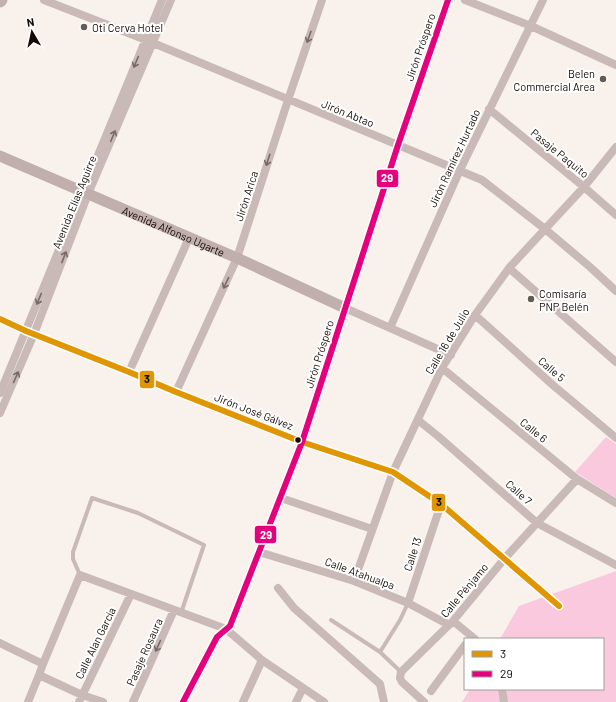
<svg xmlns="http://www.w3.org/2000/svg" width="616" height="702" font-family="Barlow,sans-serif">
	<rect width="100%" height="100%" fill="#f8f1ec"/>
	<path fill="#fbc9dd" d="M 606,437 L 616,444 L 616,498 L 575,472 Z
		M 616,571 L 616,702 L 462,702 L 470,689 L 603,689 L 603,639 L 500,639 L 519,606 Z"/>
	<g fill="none" stroke-linecap="round" stroke-linejoin="round">
		<path stroke="#c9bab8" stroke-width="4" d="M 80,575 L 73,559 L 73,552 L 92,498 L 138,513 L 204,545 L 181,613
			M 331,620 L 380,652 L 401,672
			M 380,652 L 400,620 L 408,603"/>
		<path stroke="#c9bab8" stroke-width="8" d="M 44,0 L 146,40 L 482,180 L 545,229 L 590,267 L 616,291
			M 465,0 L 531,26 L 616,65
			M 489,109 L 584,187 L 616,215
			M 509,268 L 616,362
			M 345,308 L 451,355
			M 475,315 L 554,386 L 616,438
			M 0,319 L 26,331 L 129,372 L 176,392 L 302,442 L 393,472 L 441,504 L 559,606
			M 390,328 L 460,170 L 543,0
			M 442,368 L 577,479 L 616,503
			M 129,372 L 189,238
			M 176,392 L 237,258 L 288,100 L 322,0
			M 0,393 L 162,0
			M 0,413 L 34,334 L 88,194 L 171,0
			M 418,420 L 439,437 L 537,523 L 616,565
			M 281,498 L 372,529
			M 259,552 L 354,581 L 408,603 L 449,625
			M 354,581 L 393,472 L 442,368 L 475,315 L 509,268 L 584,187 L 616,147
			M 278,588 L 294,608 L 380,684 L 384,702
			M 408,603 L 441,504
			M 453,621 L 475,639
			M 0,643 L 43,664 L 39,675 L 82,695 L 103,702
			M 43,664 L 80,575 L 226,629 L 262,660 L 324,702
			M 502,689 L 504,702
			M 431,691 L 465,645
			M 28,702 L 39,675
			M 79,702 L 131,594
			M 133,702 L 174,610
			M 183,702 L 217,637 L 230,626 L 302,442 L 398,145 L 448,0
			M 243,702 L 262,660
			M 296,702 L 303,688
			M 424,702 L 402,682 L 400,678 L 401,672 L 453,621 L 505,558 L 577,479"/>
		<path stroke="#c0afad" stroke-width="11" id="s1" d="M 0,156 L 237,258 L 345,308"/>
		<path stroke="#c2b1b0" stroke-width="13" d="M 0,1 L 1,0"/>
		<g stroke="#fff" stroke-width="9">
			<path id="bus-1" d="M 0,319 L 26,331 L 129,372 L 176,392 L 302,442 L 393,472 L 441,504 L 559,606"/>
		</g>
		<g stroke="#fff" stroke-width="9">
			<path id="bus-2" d="M 183,702 L 217,637 L 230,626 L 302,442 L 398,145 L 448,0"/>
		</g>
		<use href="#bus-1" stroke="#e09600" stroke-width="6"/>
		<use href="#bus-2" stroke="#e5007d" stroke-width="6"/>
	</g>
	<defs><path id="oneway-shaft" d="M-6 0H5M1.5-3L5.5 0L1.5 3" fill="none" stroke-width="1.6" stroke-linecap="round" stroke-linejoin="round"/></defs>
	<g stroke="#786a67">
		<use href="#oneway-shaft" transform="translate(309 37) rotate(109)"/>
		<use href="#oneway-shaft" transform="translate(136 62) rotate(113)"/>
		<use href="#oneway-shaft" transform="translate(113 136) rotate(-67)"/>
		<use href="#oneway-shaft" transform="translate(268 160) rotate(108)"/>
		<use href="#oneway-shaft" transform="translate(64 257) rotate(-69)"/>
		<use href="#oneway-shaft" transform="translate(226 283) rotate(115)"/>
		<use href="#oneway-shaft" transform="translate(39 299) rotate(112)"/>
		<use href="#oneway-shaft" transform="translate(16 377) rotate(-66)"/>
		<use href="#oneway-shaft" transform="translate(158 646) rotate(114)"/>
	</g>
	<g fill="#645a55" stroke="#fff" stroke-width="1.5">
		<circle cx="84" cy="27" r="4"/>
		<circle cx="603" cy="79" r="4"/>
		<circle cx="531" cy="299" r="4"/>
	</g>
	<circle fill="#140904" stroke="#fff" stroke-width="1.5" cx="298" cy="440" r="3.5"/>
	<g text-anchor="middle" dominant-baseline="central" stroke-width="4" stroke-linejoin="round" paint-order="stroke">
		<g font-size="11" fill="#140904" stroke="#fff" text-anchor="start">
			<text x="92" y="27">Oti Cerva Hotel</text>
			<text x="595" y="73" text-anchor="end">Belen<tspan x="595" dy="13">Commercial Area</tspan></text>
			<text x="539" y="293">Comisaría<tspan x="539" dy="13">PNP Belén</tspan></text>
		</g>
		<g font-size="11" fill="#140904" stroke="#fff">
			<text transform="translate(420 47) rotate(-71)">Jirón Próspero</text>
			<text transform="translate(348 113) rotate(22)">Jirón Abtao</text>
			<text transform="translate(560 153) rotate(39)">Pasaje Paquito</text>
			<text transform="translate(454 158) rotate(-65)">Jirón Ramírez Hurtado</text>
			<text transform="translate(246 196) rotate(-72)">Jirón Arica</text>
			<text transform="translate(74 202) rotate(-68)">Avenida Elías Aguirre</text>
			<text stroke="none"><textPath href="#s1" startOffset="189">Avenida Alfonso Ugarte</textPath></text>
			<text transform="translate(447 341) rotate(-59)">Calle 16 de Julio</text>
			<text transform="translate(319 354) rotate(-72)">Jirón Próspero</text>
			<text transform="translate(552 369) rotate(41)">Calle 5</text>
			<text transform="translate(254 411) rotate(21)">Jirón José Gálvez</text>
			<text transform="translate(534 430) rotate(39)">Calle 6</text>
			<text transform="translate(519 492) rotate(42)">Calle 7</text>
			<text transform="translate(412 554) rotate(-72)">Calle 13</text>
			<text transform="translate(360 573) rotate(20)">Calle Atahualpa</text>
			<text transform="translate(464 590) rotate(-50)">Calle Pénjamo</text>
			<text transform="translate(95 643) rotate(-64)">Calle Alan García</text>
			<text transform="translate(144 652) rotate(-66)">Pasaje Rosaura</text>
		</g>
	</g>
	<g stroke="#fff" stroke-width="1.5">
		<rect x="376" y="169" width="23" height="19" rx="4" fill="#e5007d"/>
		<rect x="139" y="370" width="16" height="19" rx="4" fill="#e09600"/>
		<rect x="431" y="493" width="15" height="19" rx="4" fill="#e09600"/>
		<rect x="254" y="525" width="23" height="19" rx="4" fill="#e5007d"/>
	</g>
	<g font-size="11" text-anchor="middle" font-weight="bold" fill="#fff">
		<text x="387" y="182">29</text>
		<text x="266" y="539">29</text>
	</g>
	<g font-size="11" text-anchor="middle" font-weight="bold" fill="#111">
		<text x="147" y="383">3</text>
		<text x="439" y="506">3</text>
	</g>
	<rect x="464" y="638" width="140" height="52" fill="#ffffff" stroke="#a19d9b"/>
	<rect x="472" y="651" width="20" height="6" fill="#e09600" stroke="#a19d9b"/>
	<text x="500" y="658" font-size="12" fill="#140904">3</text>
	<rect x="472" y="671" width="20" height="6" fill="#e5007d" stroke="#a19d9b"/>
	<text x="500" y="678" font-size="12" fill="#140904">29</text>
	<g transform="translate(32 32) rotate(351)" stroke="#ffffff" stroke-width="3" paint-order="stroke">
	<path d="M0-3L7 15L0 10L-7 15Z" fill="#140904"/>
	<text y="-6" font-size="11" font-weight="bold" text-anchor="middle" fill="#140904">N</text>
	</g>
</svg>
